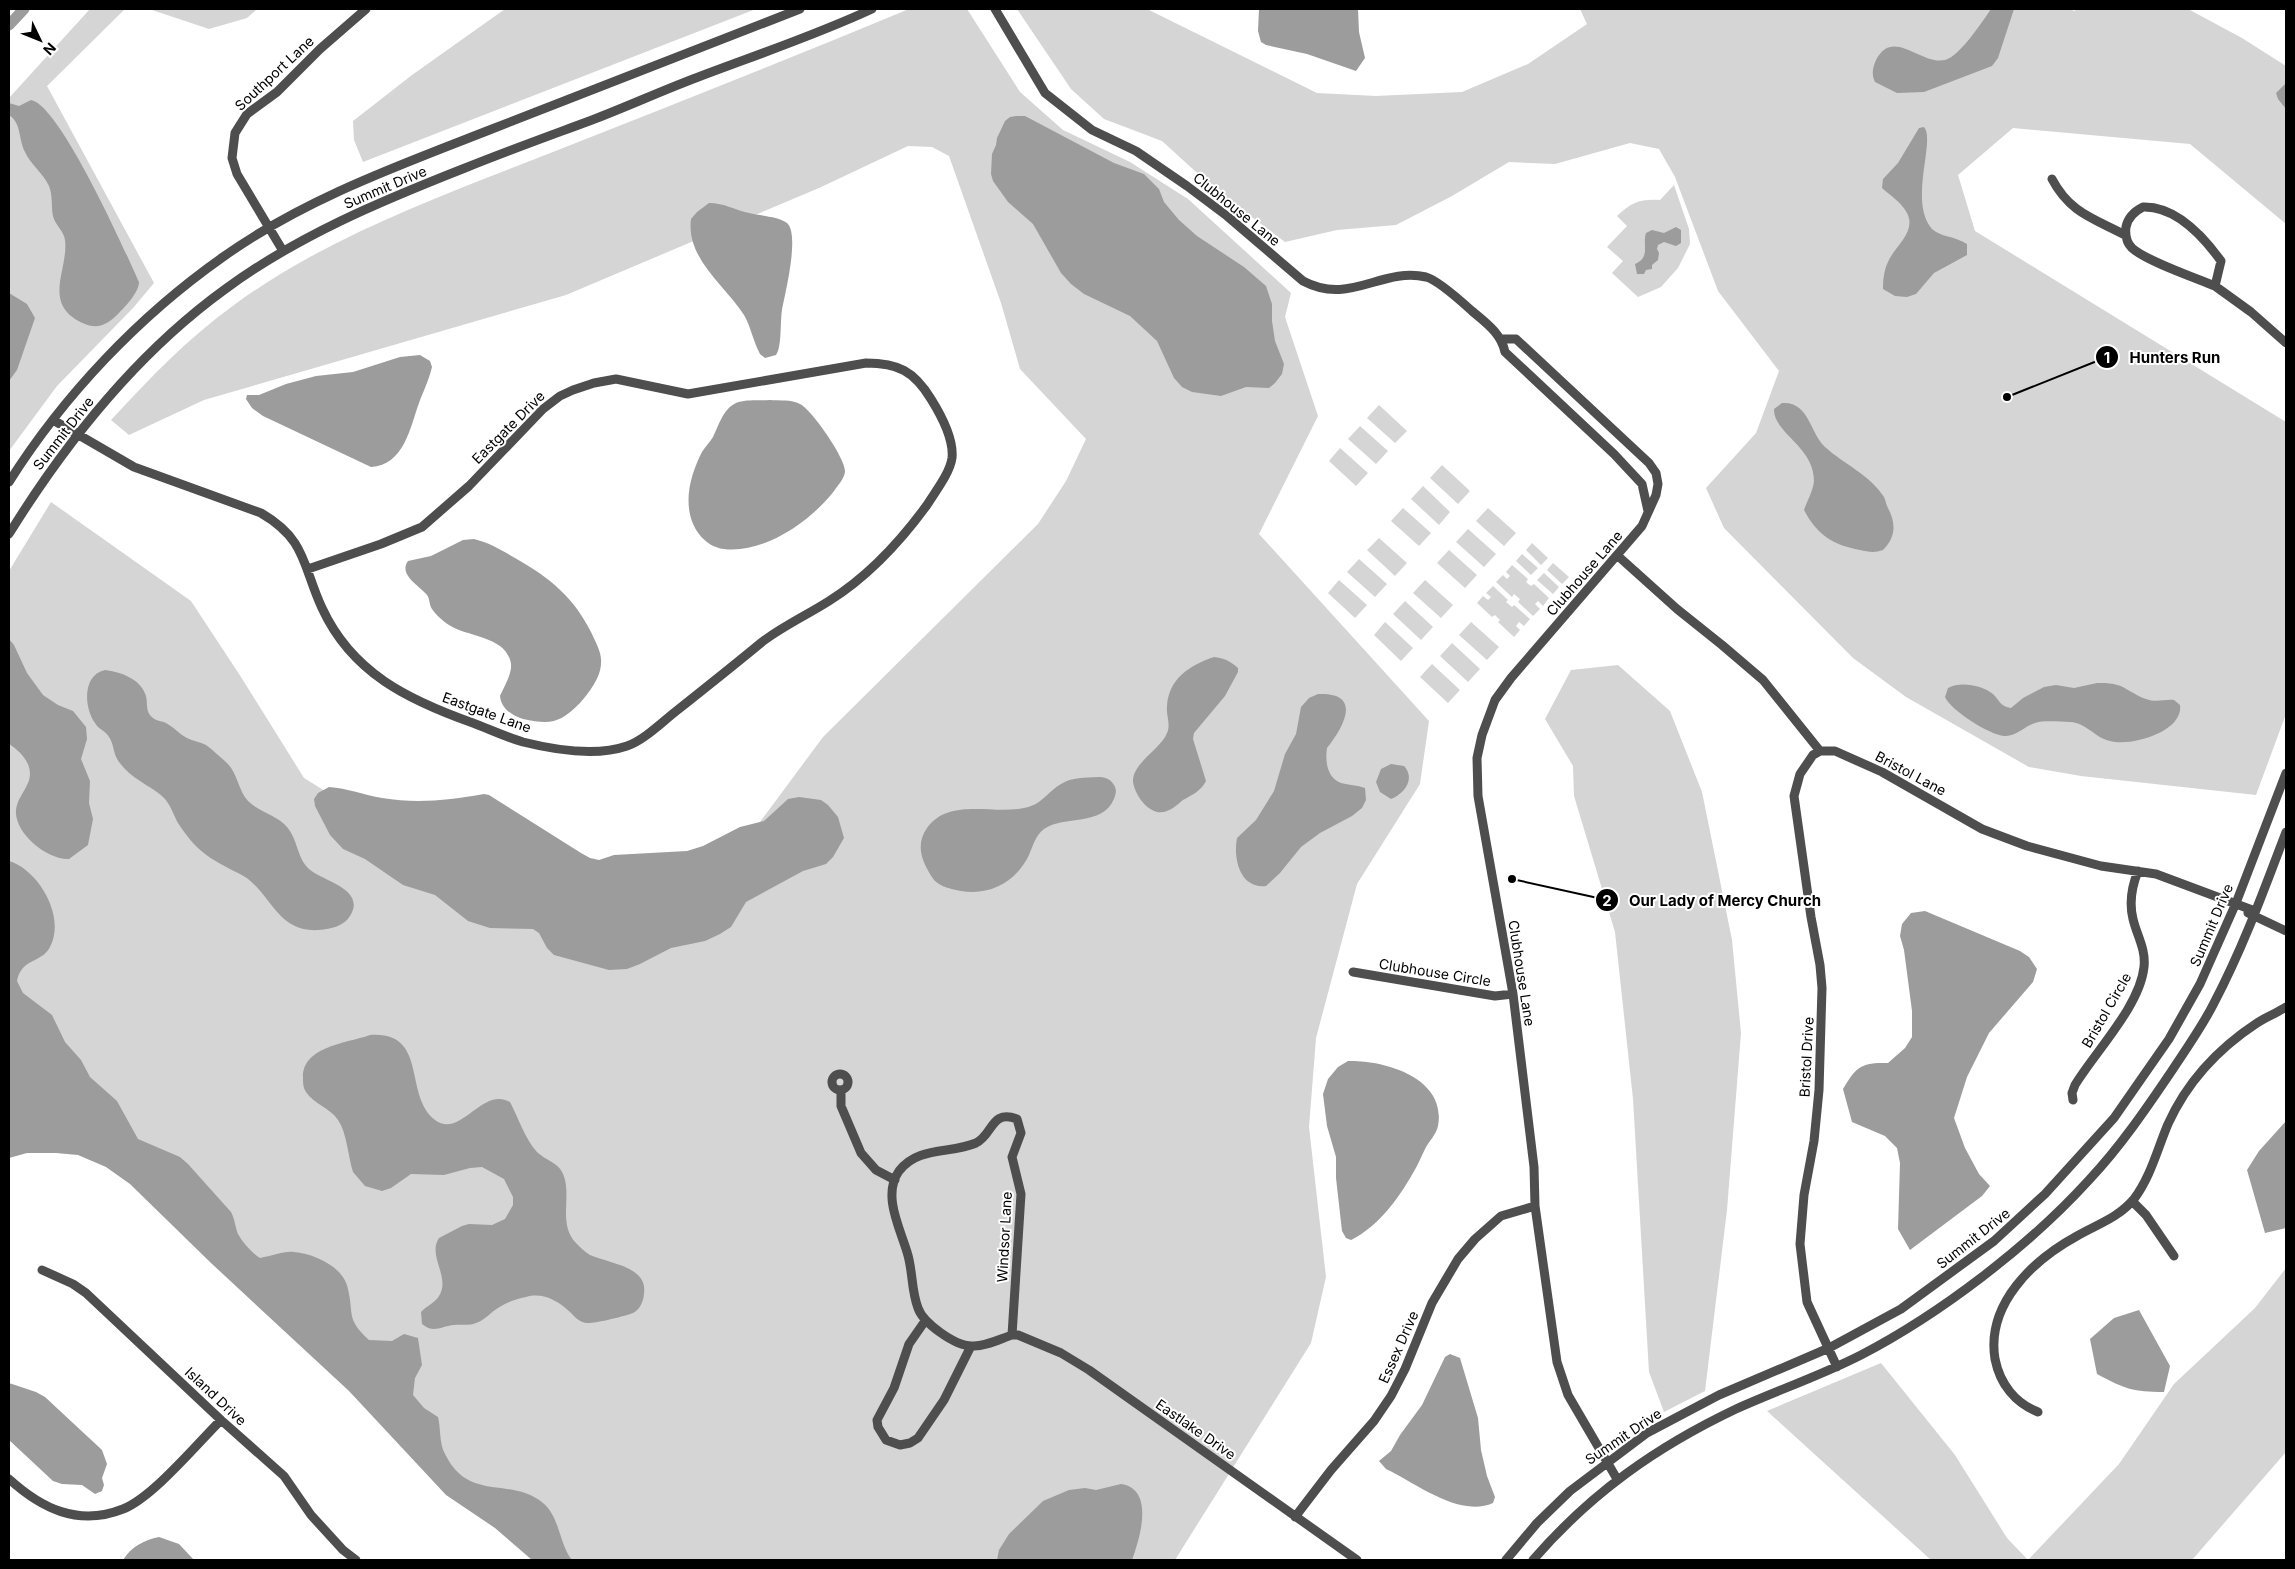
<svg xmlns="http://www.w3.org/2000/svg" width="2295" height="1569" font-family="Inter,sans-serif">
	<rect width="100%" height="100%" fill="#fff"/>
	<path fill="#d5d5d5" d="M 90,9 L 125,9 L 47,86 L 154,283 L 133,308 L 57,386 L 9,451 L 9,98 Z
		M 149,9 L 257,9 L 247,18 L 209,29 Z
		M 505,9 L 756,9 L 363,162 L 354,140 L 353,121 L 412,75 Z
		M 909,9 L 967,9 L 1020,92 L 1063,130 L 1130,162 L 1188,199 L 1291,293 L 1285,317 L 1318,416 L 1259,534 L 1429,721 L 1420,784 L 1357,884 L 1316,1038 L 1309,1127 L 1326,1277 L 1311,1343 L 1175,1560 L 541,1560 L 59,1103 L 9,1118 L 9,571 L 51,502 L 191,601 L 241,677 L 304,778 L 510,905 L 740,849 L 823,737 L 1038,524 L 1066,481 L 1086,439 L 1020,369 L 1001,303 L 949,156 L 932,147 L 908,146 L 819,188 L 566,295 L 204,400 L 129,435 L 111,420 C 149,379 188,338 234,305 C 329,235 449,193 558,150 C 676,104 793,57 909,9 Z
		M 1017,9 L 1147,9 L 1317,93 L 1376,96 L 1462,92 L 1528,64 L 1587,24 L 1580,9 L 2071,9 L 2074,11 L 2078,9 L 2188,9 L 2242,38 L 2286,66 L 2286,224 L 2190,144 L 2013,128 L 1958,175 L 1975,231 L 2286,422 L 2286,714 L 2256,795 L 2081,776 L 2029,767 L 1906,697 L 1853,658 L 1724,528 L 1706,488 L 1756,433 L 1779,371 L 1718,291 L 1675,177 L 1659,149 L 1630,143 L 1555,164 L 1509,162 L 1452,196 L 1396,225 L 1337,230 L 1285,242 L 1217,191 L 1162,141 L 1104,119 L 1071,89 Z
		M 1674,185 L 1689,229 L 1690,244 L 1678,268 L 1661,287 L 1638,297 L 1612,273 L 1623,261 L 1607,247 L 1627,226 L 1617,216 C 1632,202 1640,199 1660,200 Z
		M 1379,405 L 1407,431 L 1395,443 L 1367,418 Z
		M 1360,426 L 1388,451 L 1376,464 L 1348,439 Z
		M 1340,448 L 1368,473 L 1356,486 L 1329,461 Z
		M 1442,465 L 1470,491 L 1458,504 L 1430,478 Z
		M 1423,486 L 1450,512 L 1439,525 L 1411,499 Z
		M 1403,508 L 1431,533 L 1419,546 L 1391,521 Z
		M 1488,508 L 1516,533 L 1504,546 L 1476,521 Z
		M 1468,529 L 1496,554 L 1484,567 L 1456,542 Z
		M 1379,538 L 1407,563 L 1395,576 L 1367,550 Z
		M 1532,543 L 1548,558 L 1541,565 L 1526,550 Z
		M 1449,550 L 1477,575 L 1465,588 L 1437,563 Z
		M 1522,554 L 1538,568 L 1531,575 L 1516,561 Z
		M 1359,559 L 1387,584 L 1375,597 L 1347,572 Z
		M 1553,563 L 1569,577 L 1562,584 L 1547,570 Z
		M 1512,565 L 1528,579 L 1526,582 L 1531,586 L 1534,584 L 1549,598 L 1543,606 L 1538,601 L 1535,604 L 1540,609 L 1533,616 L 1518,602 L 1520,599 L 1514,594 L 1512,597 L 1496,582 L 1503,575 L 1507,579 L 1510,576 L 1506,572 Z
		M 1544,573 L 1559,587 L 1553,594 L 1537,580 Z
		M 1339,580 L 1367,605 L 1355,618 L 1328,593 Z
		M 1425,580 L 1453,605 L 1441,618 L 1413,593 Z
		M 1493,586 L 1508,600 L 1506,602 L 1512,607 L 1514,605 L 1530,619 L 1524,626 L 1519,622 L 1516,626 L 1520,630 L 1514,637 L 1498,622 L 1500,620 L 1495,615 L 1492,617 L 1477,603 L 1483,596 L 1488,600 L 1491,597 L 1486,593 Z
		M 1405,601 L 1433,627 L 1421,640 L 1393,614 Z
		M 1385,622 L 1413,648 L 1401,661 L 1374,635 Z
		M 1471,622 L 1499,647 L 1487,660 L 1459,635 Z
		M 1452,643 L 1480,669 L 1468,682 L 1440,656 Z
		M 1432,664 L 1460,690 L 1448,703 L 1420,677 Z
		M 1618,665 L 1670,711 L 1702,792 L 1732,940 L 1741,1033 L 1727,1210 L 1705,1391 L 1664,1412 L 1649,1372 L 1633,1099 L 1615,932 L 1574,796 L 1573,766 L 1545,719 L 1571,670 Z
		M 2286,1268 L 2286,1452 L 2192,1560 L 1931,1560 L 1767,1411 L 1881,1363 L 1955,1455 L 2007,1538 L 2028,1560 L 2119,1464 L 2174,1384 L 2255,1308 Z"/>
	<path fill="#9c9c9c" d="M 1259,9 L 1358,9 L 1359,32 L 1365,58 L 1356,71 L 1307,54 L 1266,45 L 1261,42 L 1258,31 Z
		M 1991,9 L 2014,9 L 1998,58 L 1992,66 L 1924,92 L 1897,93 L 1875,82 C 1871,74 1873,67 1876,60 C 1893,27 1920,65 1945,60 C 1959,57 1983,21 1991,9 Z
		M 2286,83 L 2286,109 L 2278,99 L 2276,93 Z
		M 31,100 C 60,105 125,251 139,282 C 139,292 126,306 119,313 C 109,323 99,330 85,324 C 40,305 69,270 65,240 C 64,231 55,225 53,216 C 51,206 53,196 49,186 C 43,173 31,165 25,152 C 18,138 22,124 9,115 L 9,103 L 19,106 Z
		M 1016,116 L 1025,116 L 1114,163 L 1144,174 L 1159,189 L 1164,202 L 1179,220 L 1197,236 L 1244,267 L 1266,286 L 1272,304 L 1272,321 L 1275,341 L 1284,364 L 1282,374 L 1275,383 L 1269,388 L 1246,387 L 1221,396 L 1192,392 L 1182,387 L 1174,378 L 1157,341 L 1130,316 L 1084,294 L 1071,284 L 1061,273 L 1033,224 L 1008,202 L 993,181 L 991,174 L 992,154 L 996,145 L 997,138 L 1005,121 L 1010,117 Z
		M 1924,127 C 1936,140 1908,202 1932,229 C 1940,237 1955,236 1967,244 L 1967,255 L 1934,273 L 1916,294 L 1907,297 L 1895,296 L 1883,289 C 1883,280 1884,270 1888,262 C 1894,247 1917,232 1907,213 C 1901,202 1891,196 1882,188 L 1883,179 L 1898,163 L 1919,128 Z
		M 709,203 C 724,203 735,210 749,213 C 760,216 778,216 787,223 C 800,234 785,294 782,310 C 780,322 782,347 776,355 L 765,358 L 760,354 C 753,341 751,327 744,315 C 725,285 686,259 691,219 L 697,212 Z
		M 1676,227 L 1681,230 L 1681,243 L 1676,246 L 1664,242 L 1658,245 L 1657,249 L 1659,253 L 1658,260 L 1652,265 L 1652,269 L 1646,270 L 1644,274 L 1637,274 L 1635,264 C 1651,257 1642,245 1646,233 L 1652,230 L 1664,233 Z
		M 9,293 L 27,304 L 35,318 L 17,370 L 9,381 Z
		M 420,355 L 430,361 L 432,367 C 429,380 423,392 419,403 C 410,428 404,465 371,467 L 263,416 L 252,408 L 246,399 L 247,395 L 259,395 L 286,384 L 316,376 L 353,372 L 400,357 Z
		M 770,400 C 780,401 791,399 800,404 C 812,410 846,459 845,472 C 844,479 838,485 834,491 C 811,521 764,554 724,549 C 714,548 705,542 699,534 C 681,510 689,477 702,452 C 705,447 710,442 713,437 C 719,425 723,409 736,403 C 746,399 759,401 770,400 Z
		M 1782,403 C 1809,401 1810,433 1825,447 C 1844,464 1870,475 1884,497 C 1886,501 1886,505 1888,508 C 1896,523 1896,537 1883,550 C 1875,553 1868,552 1860,550 C 1833,545 1817,535 1804,510 C 1807,501 1813,491 1814,481 C 1814,446 1773,433 1774,409 Z
		M 474,539 C 490,543 501,550 515,558 C 550,578 574,597 592,634 C 596,643 602,653 601,663 C 601,677 589,693 580,703 C 560,723 551,725 523,719 C 512,716 501,708 500,696 C 504,687 512,674 511,664 C 507,636 467,637 449,625 C 443,621 436,615 432,609 C 429,605 430,599 427,595 C 420,586 398,575 408,561 L 431,556 L 463,540 Z
		M 9,639 L 14,645 L 27,673 L 43,695 L 58,705 L 73,711 L 86,727 L 87,739 L 81,759 L 90,781 L 89,803 L 93,819 L 88,845 L 69,859 C 47,860 14,833 16,810 C 17,800 23,794 27,785 C 36,768 23,753 9,744 Z
		M 1214,657 C 1224,658 1230,661 1238,668 L 1238,672 L 1225,696 L 1194,733 L 1193,739 L 1206,781 C 1201,791 1192,795 1183,800 C 1178,804 1173,809 1167,811 C 1151,818 1135,796 1133,782 C 1132,763 1161,749 1167,733 C 1171,725 1166,715 1167,707 C 1168,679 1190,665 1214,657 Z
		M 105,670 C 121,672 141,679 146,696 C 148,705 145,712 153,718 C 157,721 160,721 164,722 C 173,726 179,734 187,738 C 193,741 200,742 206,745 C 213,750 220,757 227,763 C 238,774 238,790 248,801 C 259,812 277,815 287,827 C 298,840 297,858 309,869 C 322,881 367,889 350,916 C 344,926 331,929 319,930 C 274,933 271,888 238,873 C 210,859 196,851 178,823 C 174,816 171,806 165,799 C 155,788 137,782 124,768 C 111,754 116,748 109,737 C 106,731 98,729 95,723 C 84,708 82,675 105,670 Z
		M 2097,683 C 2125,682 2125,691 2146,699 C 2156,703 2165,699 2174,700 L 2180,705 C 2184,732 2130,747 2110,741 C 2095,738 2087,723 2070,722 C 2059,722 2045,720 2035,723 C 2025,726 2016,737 2004,736 C 1990,735 1950,710 1945,697 L 1948,688 C 1960,681 1982,685 1993,694 C 1999,700 2001,707 2011,708 L 2023,698 L 2044,687 L 2056,685 L 2074,688 Z
		M 1318,694 C 1364,692 1343,728 1327,748 C 1325,761 1327,778 1341,783 C 1349,785 1357,785 1365,788 L 1366,800 L 1362,808 L 1352,816 L 1320,833 L 1301,847 L 1280,873 L 1266,886 C 1240,889 1233,859 1237,838 L 1256,820 L 1274,791 L 1285,754 L 1296,734 L 1301,707 L 1309,698 Z
		M 1391,764 L 1404,766 C 1416,779 1404,794 1391,799 L 1380,792 L 1376,782 L 1381,769 Z
		M 1098,777 C 1104,777 1110,778 1114,785 C 1117,790 1116,793 1114,799 C 1102,827 1064,815 1044,829 C 1035,836 1033,846 1029,855 C 1016,882 990,896 961,891 C 948,888 937,887 930,874 C 921,859 916,844 927,828 C 951,795 999,818 1031,806 C 1043,802 1050,790 1061,784 C 1072,777 1085,778 1098,777 Z
		M 329,787 C 347,788 364,795 382,798 C 418,804 449,800 484,794 L 489,795 L 581,853 L 590,858 L 599,860 L 614,855 L 687,851 L 703,846 L 740,827 L 764,821 L 788,799 L 799,797 L 821,800 L 828,805 L 838,817 L 844,838 L 833,857 L 826,864 L 803,871 L 746,902 L 731,927 L 720,934 L 705,941 L 671,948 L 640,964 L 627,969 L 609,970 L 554,955 L 547,948 L 539,933 L 533,929 L 490,928 L 468,921 L 435,895 L 403,885 L 365,859 L 343,849 L 330,835 L 315,806 L 314,799 L 318,793 Z
		M 9,861 C 39,870 66,917 50,947 C 41,964 22,957 17,981 L 23,993 L 52,1015 L 65,1042 L 81,1060 L 90,1077 L 117,1101 L 138,1139 L 180,1157 L 188,1164 L 231,1212 C 235,1219 235,1227 238,1234 C 243,1243 252,1253 260,1258 C 272,1256 283,1251 294,1252 C 315,1254 344,1267 348,1289 C 354,1315 346,1319 369,1340 L 392,1341 L 404,1334 L 418,1338 L 422,1365 L 415,1378 L 413,1395 L 424,1408 L 438,1417 C 441,1429 439,1443 445,1454 C 469,1503 511,1476 543,1503 C 560,1517 559,1544 572,1560 L 532,1560 L 495,1528 L 446,1495 L 349,1391 L 211,1263 L 130,1184 L 106,1167 L 78,1155 L 56,1153 L 27,1153 L 9,1158 Z
		M 1925,911 L 2020,951 L 2029,957 L 2037,969 L 2033,982 L 1989,1033 L 1967,1077 L 1954,1118 L 1965,1148 L 1979,1174 L 1990,1186 L 1982,1196 L 1910,1250 L 1898,1229 L 1900,1163 L 1897,1148 L 1885,1136 L 1852,1122 L 1843,1089 C 1856,1067 1861,1062 1888,1063 L 1905,1048 L 1912,1037 L 1912,1011 L 1904,950 L 1900,936 L 1902,924 L 1911,913 Z
		M 370,1035 C 429,1031 403,1095 435,1120 C 461,1139 482,1086 510,1102 C 518,1117 525,1139 537,1152 C 549,1163 561,1162 565,1180 C 570,1201 559,1225 576,1243 C 580,1247 585,1252 590,1255 C 607,1263 648,1266 644,1293 C 644,1300 640,1310 633,1313 C 626,1316 593,1324 586,1323 C 578,1321 575,1317 570,1312 C 558,1301 543,1292 526,1297 C 516,1299 507,1302 498,1308 C 491,1312 485,1320 476,1323 C 469,1326 461,1324 454,1325 C 441,1326 434,1334 422,1324 L 421,1312 C 426,1306 435,1303 439,1296 C 451,1277 427,1256 439,1238 L 462,1226 L 469,1224 L 492,1225 L 505,1219 L 513,1205 L 513,1197 L 504,1179 L 482,1167 L 470,1168 L 444,1175 L 411,1174 L 391,1188 L 382,1191 L 365,1186 L 353,1172 C 348,1156 347,1133 338,1120 C 330,1108 314,1104 306,1092 C 303,1087 303,1083 303,1077 C 303,1046 348,1043 370,1035 Z
		M 1348,1061 C 1385,1060 1447,1078 1438,1126 C 1436,1135 1429,1141 1425,1149 C 1421,1157 1418,1165 1413,1173 C 1398,1199 1379,1226 1351,1240 L 1346,1238 L 1342,1231 L 1336,1178 L 1336,1157 L 1327,1126 L 1323,1094 L 1328,1079 L 1338,1067 Z
		M 2286,1121 L 2286,1228 L 2265,1233 L 2247,1170 L 2259,1151 Z
		M 2139,1310 L 2170,1366 L 2164,1392 C 2133,1392 2125,1389 2097,1374 L 2090,1339 L 2114,1318 Z
		M 1450,1354 L 1460,1358 L 1478,1418 L 1481,1450 L 1487,1476 L 1495,1497 L 1493,1503 C 1459,1518 1416,1483 1386,1469 L 1379,1461 L 1391,1451 L 1400,1435 L 1422,1405 L 1445,1357 Z
		M 9,1383 L 36,1392 L 45,1397 L 102,1450 L 107,1464 L 102,1478 L 104,1485 L 102,1491 L 95,1494 L 82,1485 L 62,1484 L 53,1481 L 9,1440 Z
		M 1121,1484 C 1155,1489 1140,1538 1132,1560 L 997,1560 L 999,1550 L 1009,1534 L 1043,1501 L 1069,1490 L 1085,1488 L 1096,1490 Z
		M 159,1537 L 179,1544 L 194,1560 L 123,1560 C 131,1547 144,1540 159,1537 Z"/>
	<g fill="none" stroke-linecap="round" stroke-linejoin="round">
		<path stroke="#9c9c9c" stroke-width="11" d="M 9,25 L 24,9"/>
		<path stroke="#4e4e4e" stroke-width="9" d="M 995,9 L 1045,93 L 1092,130 L 1136,151 L 1187,186 L 1227,216 L 1303,281 C 1350,306 1381,267 1426,277 C 1438,280 1462,302 1472,311 C 1486,323 1501,333 1505,352 L 1614,454 L 1642,484 L 1648,511
			M 2052,179 C 2070,213 2093,218 2125,235
			M 2143,207 C 2176,206 2203,236 2221,261 L 2215,286 C 2196,278 2146,261 2132,248 C 2126,242 2125,235 2126,227 C 2128,217 2135,211 2143,207 Z
			M 283,251 L 237,174 L 232,158 L 235,133 L 247,114 L 277,92 L 320,49 L 366,9
			M 2215,286 L 2251,312 L 2286,343
			M 1502,339 L 1516,339 L 1649,463 L 1656,473 L 1658,484 L 1656,495 L 1642,526 L 1511,678 L 1495,700 L 1482,735 L 1477,758 L 1478,796 L 1513,994 L 1534,1167 L 1535,1206 L 1557,1362 L 1568,1395 L 1617,1479
			M 53,420 L 134,467 L 261,513 C 307,540 302,565 322,608 C 352,673 408,700 473,723 C 489,729 506,737 523,742 C 555,750 595,757 627,746 C 644,740 661,723 675,712 C 704,689 733,666 762,642 C 783,626 807,615 829,601 C 869,576 900,542 927,505 C 935,492 950,473 952,458 C 954,439 941,415 931,399 C 914,371 898,363 866,363 L 688,394 L 616,379 L 594,383 L 573,390 L 560,396 L 543,409 L 469,486 L 422,527 L 381,544 L 308,569
			M 9,482 C 64,395 139,316 223,257 C 304,199 400,165 492,129 C 594,89 697,49 800,9
			M 9,534 C 66,442 136,354 224,290 C 297,236 381,201 465,168 C 507,151 549,136 592,120 C 626,107 659,92 693,79 C 753,56 814,36 872,9
			M 1618,556 L 1677,609 L 1722,645 L 1763,680 L 1820,751
			M 2248,913 L 2286,931
			M 1353,972 L 1495,996 L 1513,994
			M832 1082a8 8 0 1 1 16 0a8 8 0 1 1-16 0Z
			M 841,1090 L 841,1106 L 861,1153 L 876,1170 L 895,1180
			M 2073,1100 L 2072,1093 L 2075,1085 C 2095,1052 2140,1006 2144,967 C 2146,949 2137,936 2133,919 C 2129,903 2132,886 2138,871
			M 2132,1201 L 2146,1215 L 2174,1256
			M 42,1270 L 73,1284 L 86,1293 L 221,1420 L 284,1476 L 311,1515 L 343,1550 L 356,1560
			M 925,1321 L 909,1344 L 894,1388 L 877,1420 L 878,1427 L 886,1440 L 900,1445 L 910,1443 L 918,1438 L 944,1400 L 971,1346
			M 1012,1335 L 1021,1194 L 1012,1157 L 1021,1133 L 1017,1119 C 991,1109 993,1135 976,1143 C 950,1154 918,1146 899,1171 C 882,1195 900,1228 907,1252 C 913,1270 911,1290 918,1308 C 923,1323 955,1346 972,1346 C 984,1347 1000,1339 1012,1335 L 1018,1335 L 1061,1353 L 1089,1370 L 1357,1560
			M 1837,1367 L 1807,1302 L 1800,1244 L 1804,1195 L 1814,1141 L 1819,1090 L 1822,988 L 1820,965 L 1811,917 L 1794,796 L 1800,774 L 1813,755 L 1820,751 L 1835,751 L 1882,772 L 1982,829 L 2027,846 L 2101,866 L 2156,874 L 2255,911
			M 2038,1412 C 2015,1403 2000,1384 1995,1359 C 1986,1304 2033,1260 2077,1236 C 2098,1224 2118,1218 2134,1199 C 2151,1176 2157,1150 2168,1124 C 2187,1082 2219,1048 2257,1023 C 2266,1017 2277,1013 2286,1007
			M 9,1479 C 41,1508 78,1527 123,1509 C 152,1498 197,1444 221,1420
			M 1295,1517 L 1331,1470 L 1374,1421 L 1391,1396 L 1405,1369 L 1432,1303 L 1458,1259 L 1475,1239 L 1501,1216 L 1535,1206
			M 1506,1560 L 1537,1523 L 1570,1491 L 1647,1433 L 1719,1395 L 1829,1348 L 1901,1309 L 1994,1241 L 2045,1194 L 2114,1118 L 2169,1039 L 2200,984 L 2236,903 L 2286,773
			M 1533,1560 C 1591,1493 1656,1447 1736,1409 C 1778,1390 1820,1376 1861,1355 C 1940,1314 2029,1246 2089,1180 C 2120,1147 2146,1109 2171,1072 C 2186,1049 2202,1027 2214,1003 C 2243,948 2264,890 2286,832"/>
	</g>
	<g text-anchor="middle" dominant-baseline="central" stroke-width="4" stroke-linejoin="round" paint-order="stroke">
		<g font-size="14" fill="#000" stroke="#fff">
			<text transform="translate(274 73) rotate(-43)">Southport Lane</text>
			<text transform="translate(385 187) rotate(-23)">Summit Drive</text>
			<text transform="translate(1237 209) rotate(39)">Clubhouse Lane</text>
			<text transform="translate(508 427) rotate(-45)">Eastgate Drive</text>
			<text transform="translate(63 433) rotate(-52)">Summit Drive</text>
			<text transform="translate(1584 573) rotate(-49)">Clubhouse Lane</text>
			<text transform="translate(487 712) rotate(20)">Eastgate Lane</text>
			<text transform="translate(1911 773) rotate(28)">Bristol Lane</text>
			<text transform="translate(2211 925) rotate(-67)">Summit Drive</text>
			<text transform="translate(1435 972) rotate(9)">Clubhouse Circle</text>
			<text transform="translate(1522 973) rotate(81)">Clubhouse Lane</text>
			<text transform="translate(2106 1010) rotate(-60)">Bristol Circle</text>
			<text transform="translate(1806 1057) rotate(-87)">Bristol Drive</text>
			<text transform="translate(1004 1237) rotate(-87)">Windsor Lane</text>
			<text transform="translate(1973 1238) rotate(-38)">Summit Drive</text>
			<text transform="translate(1398 1347) rotate(-66)">Essex Drive</text>
			<text transform="translate(216 1396) rotate(43)">Island Drive</text>
			<text transform="translate(1196 1429) rotate(35)">Eastlake Drive</text>
			<text transform="translate(1623 1436) rotate(-34)">Summit Drive</text>
		</g>
	</g>
	<path fill="none" stroke="#000" stroke-width="2" d="M2007 397L2107 357M1512 879L1607 900"/>
	<g fill="#000" stroke="#fff" stroke-width="2">
		<circle cx="2007" cy="397" r="5"/>
		<circle cx="1512" cy="879" r="5"/>
		<circle cx="2107" cy="357" r="12"/>
		<circle cx="1607" cy="900" r="12"/>
	</g>
	<g font-size="15" text-anchor="middle" font-weight="bold" fill="#fff">
		<text x="2107" y="363">1</text>
		<text x="1607" y="906">2</text>
	</g>
	<g font-size="15" text-anchor="middle" font-weight="bold" fill="#000" stroke="#fff" stroke-width="4" stroke-linejoin="round" paint-order="stroke">
		<text x="2175" y="363">Hunters Run</text>
		<text x="1725" y="906">Our Lady of Mercy Church</text>
	</g>
	<rect width="2295" height="1569" fill="none" stroke="#000000" stroke-width="20"/>
	<g transform="translate(40 40) rotate(133)" stroke="#ffffff" stroke-width="4" paint-order="stroke">
	<path d="M0-4L9 19L0 12L-9 19Z" fill="#000000"/>
	<text y="-8" font-size="14" font-weight="bold" text-anchor="middle" fill="#000000">N</text>
	</g>
</svg>
